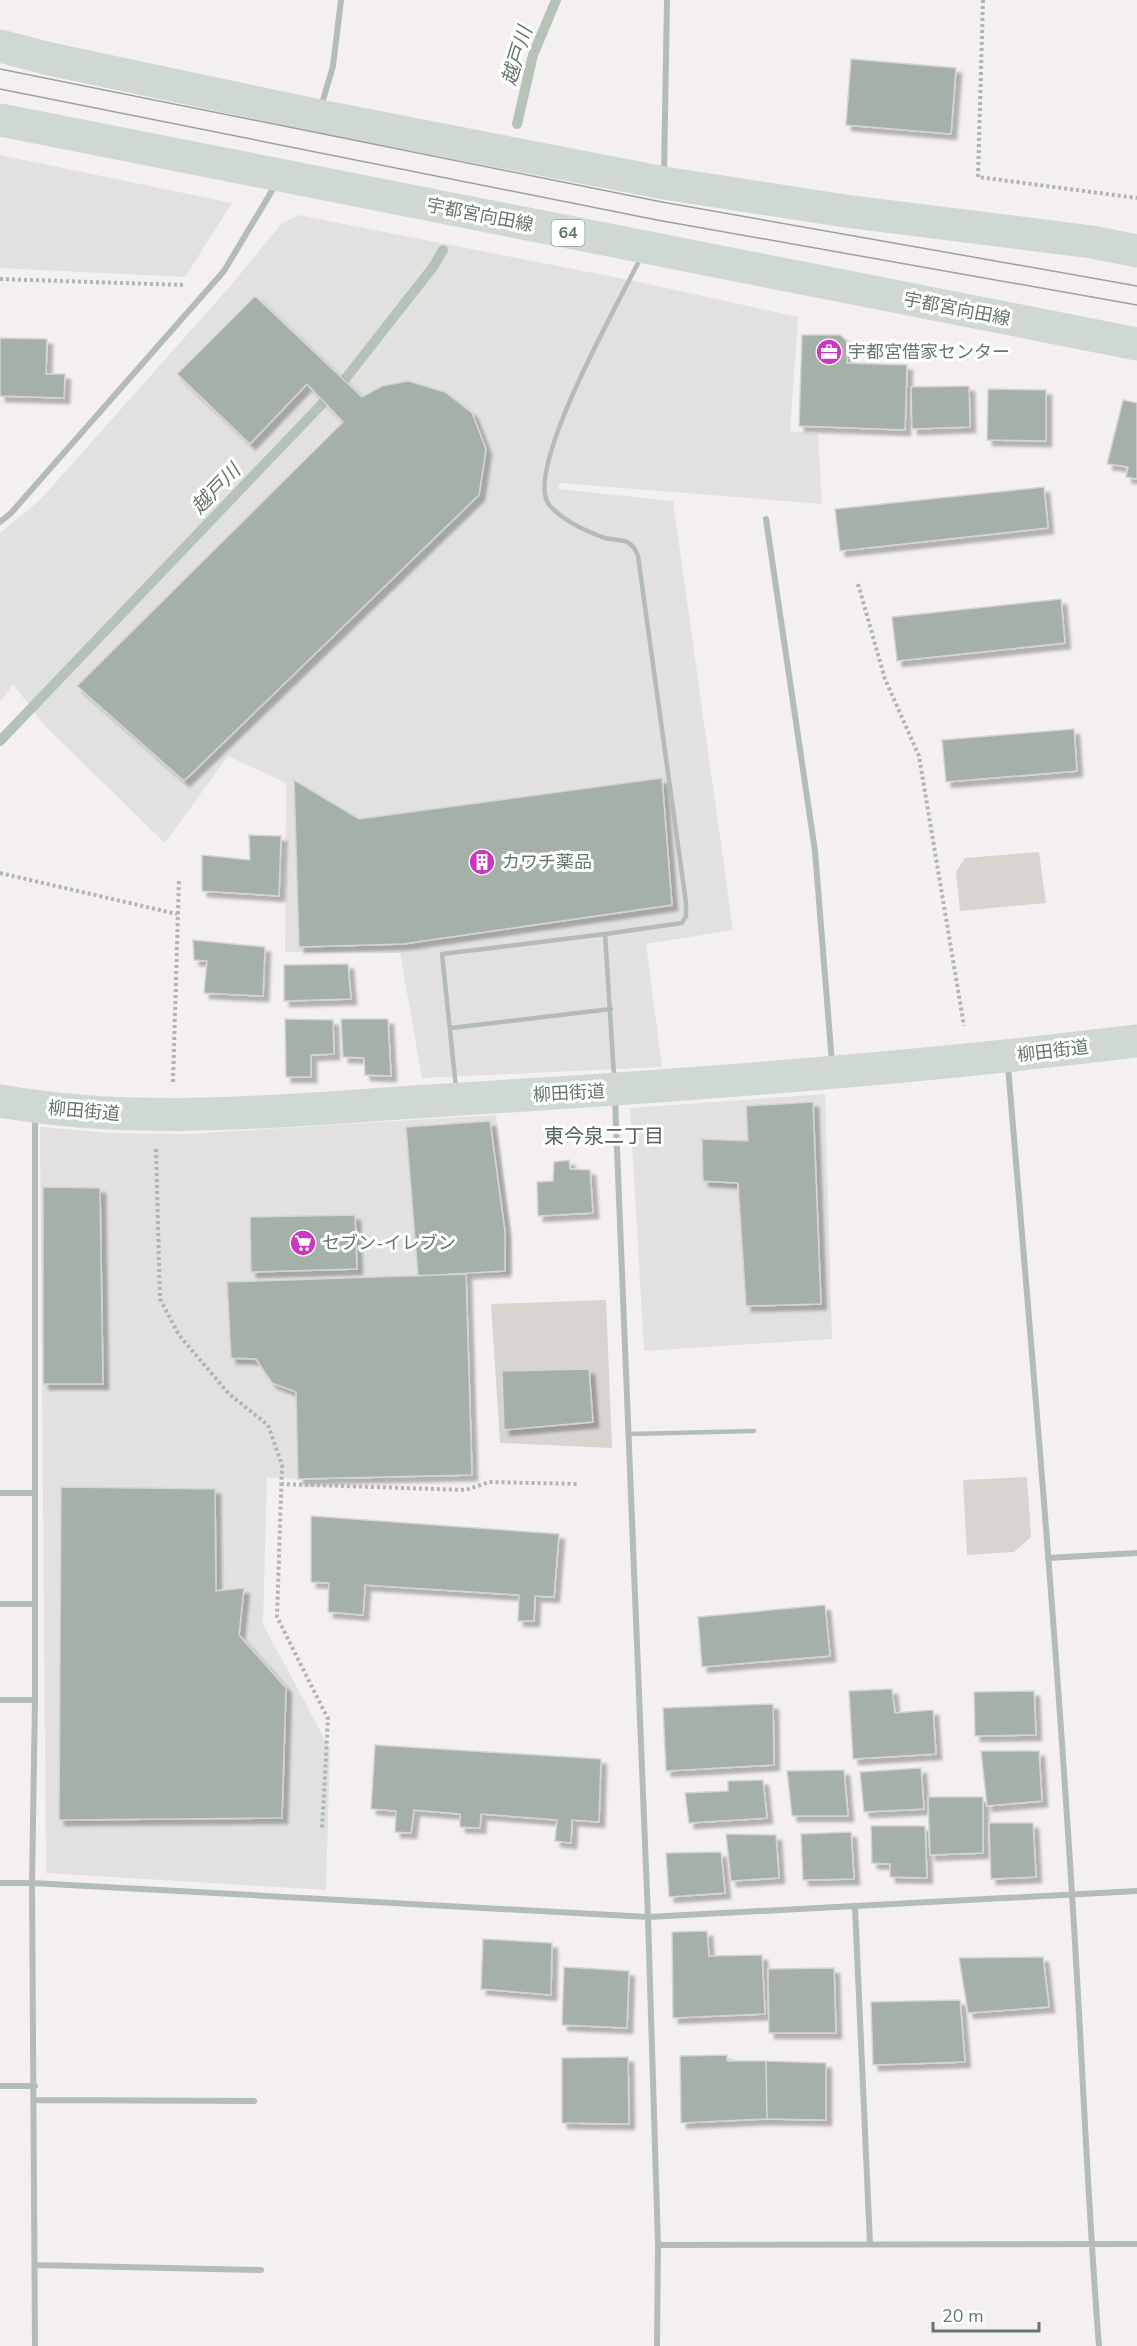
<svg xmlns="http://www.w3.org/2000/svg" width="1137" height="2346" font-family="'Nunito Sans','Noto Sans JP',sans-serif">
	<defs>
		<filter id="shadow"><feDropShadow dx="5.5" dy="5.5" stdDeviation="1.5" flood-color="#0004"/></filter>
	</defs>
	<rect width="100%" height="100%" fill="#f4f0f1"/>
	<path fill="#e1e1e0" d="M 0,155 L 232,203 L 185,277 L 0,268 Z
		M 298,215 L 639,282 L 798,317 L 790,431 L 818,434 L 822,504 L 560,483 L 558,489 L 673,501 L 733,930 L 646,944 L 662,1067 L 422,1078 L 400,953 L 285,952 L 286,783 L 228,756 L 165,843 L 44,725 L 13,684 L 0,702 L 0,533 L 41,499 L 233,283 L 281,224 Z
		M 825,1094 L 832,1339 L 644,1351 L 630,1108 Z
		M 496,1115 L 511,1229 L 513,1274 L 466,1275 L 472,1475 L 298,1479 L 267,1477 L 263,1624 L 330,1749 L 326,1890 L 46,1873 L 40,1127 L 112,1133 L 186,1134 Z"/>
	<path fill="#d8d4d0" d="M 1039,852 L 1046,903 L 960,911 L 956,872 L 965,858 Z
		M 606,1300 L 612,1448 L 500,1443 L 491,1304 Z
		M 1027,1477 L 1031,1537 L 1014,1552 L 967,1555 L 963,1480 Z"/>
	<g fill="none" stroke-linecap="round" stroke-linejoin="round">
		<path stroke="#b5c3b6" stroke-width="10" d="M 517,124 L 533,55 L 556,0
			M 0,741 L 342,383 L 433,267 L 443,250"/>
	</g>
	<path fill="#a5b0a8" stroke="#d5d3d3" stroke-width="1.5" filter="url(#shadow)" d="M 851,59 L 956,68 L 951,134 L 846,125 Z
		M 255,296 L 362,397 L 382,386 L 408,381 L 445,392 L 472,413 L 486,449 L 479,495 L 184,781 L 77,686 L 343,422 L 307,384 L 250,444 L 177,374 Z
		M 802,335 L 840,335 L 845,339 L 848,345 L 847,363 L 907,365 L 905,430 L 799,426 Z
		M 0,338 L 47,339 L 46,374 L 65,374 L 64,398 L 0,396 Z
		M 969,386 L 970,427 L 912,429 L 911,387 Z
		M 988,389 L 1046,390 L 1046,441 L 987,440 Z
		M 1123,400 L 1137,403 L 1137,479 L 1126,477 L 1128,467 L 1107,464 Z
		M 1044,487 L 1048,528 L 840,551 L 835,509 Z
		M 1061,599 L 1065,643 L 897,661 L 892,617 Z
		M 1074,729 L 1077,771 L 946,782 L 942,740 Z
		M 662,778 L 672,905 L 403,944 L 299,947 L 294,780 L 359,819 Z
		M 249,835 L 281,836 L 279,896 L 202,891 L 202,855 L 250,860 Z
		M 193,940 L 265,947 L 263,996 L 204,993 L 207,961 L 194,960 Z
		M 348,964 L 351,999 L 284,1001 L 284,965 Z
		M 285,1019 L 333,1020 L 334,1054 L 311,1055 L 311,1077 L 286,1077 Z
		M 341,1019 L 388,1019 L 391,1076 L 365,1075 L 364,1058 L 343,1057 Z
		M 813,1102 L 821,1304 L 746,1306 L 738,1183 L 703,1181 L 702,1139 L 748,1141 L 746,1106 Z
		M 490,1121 L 505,1232 L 505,1271 L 418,1276 L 406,1127 Z
		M 569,1160 L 570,1169 L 590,1170 L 593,1213 L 538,1216 L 537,1182 L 553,1181 L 554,1162 Z
		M 43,1187 L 100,1188 L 103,1384 L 43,1384 Z
		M 355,1215 L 357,1269 L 251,1272 L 250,1217 Z
		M 466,1274 L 472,1475 L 298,1479 L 296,1392 L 272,1383 L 256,1359 L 231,1358 L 227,1282 Z
		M 589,1369 L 593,1422 L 504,1430 L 502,1371 Z
		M 61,1487 L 215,1489 L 216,1591 L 244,1588 L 239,1635 L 286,1688 L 282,1818 L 59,1820 Z
		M 311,1516 L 559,1534 L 554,1597 L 535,1596 L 534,1621 L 518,1621 L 519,1595 L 365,1585 L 363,1615 L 328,1612 L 329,1583 L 311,1582 Z
		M 825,1605 L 830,1656 L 702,1667 L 698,1617 Z
		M 892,1689 L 895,1713 L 933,1710 L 936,1754 L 853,1759 L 849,1691 Z
		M 1034,1691 L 1036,1735 L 975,1736 L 974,1692 Z
		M 773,1704 L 774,1765 L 666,1771 L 663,1708 Z
		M 375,1745 L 601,1759 L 599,1822 L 572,1820 L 571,1843 L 555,1841 L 557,1820 L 481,1814 L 480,1828 L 460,1827 L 460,1814 L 414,1810 L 411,1833 L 395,1832 L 396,1811 L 371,1809 Z
		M 981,1751 L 1039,1751 L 1042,1801 L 987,1806 Z
		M 921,1768 L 924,1809 L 864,1812 L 860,1772 Z
		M 844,1770 L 848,1816 L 792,1816 L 787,1771 Z
		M 763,1780 L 767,1818 L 689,1823 L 685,1793 L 728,1791 L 728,1781 Z
		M 928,1797 L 983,1797 L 983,1853 L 930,1855 Z
		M 989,1823 L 1033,1823 L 1036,1877 L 991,1879 Z
		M 871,1826 L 925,1826 L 927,1878 L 890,1877 L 890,1864 L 872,1863 Z
		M 851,1832 L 854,1879 L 803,1880 L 801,1834 Z
		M 726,1834 L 776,1835 L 779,1878 L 731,1881 Z
		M 721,1852 L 725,1893 L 669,1897 L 666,1853 Z
		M 707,1931 L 709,1956 L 762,1955 L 765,2014 L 673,2018 L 672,1932 Z
		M 483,1939 L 552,1943 L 551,1995 L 481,1989 Z
		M 1043,1957 L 1049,2007 L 968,2013 L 959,1958 Z
		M 564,1967 L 629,1971 L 627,2028 L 562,2025 Z
		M 834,1968 L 836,2033 L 769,2033 L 768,1969 Z
		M 960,2000 L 965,2062 L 873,2065 L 871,2002 Z
		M 727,2055 L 727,2061 L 766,2061 L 767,2119 L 681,2123 L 680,2056 Z
		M 628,2057 L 629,2124 L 562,2123 L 562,2058 Z
		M 766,2061 L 826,2063 L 826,2120 L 767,2119 Z"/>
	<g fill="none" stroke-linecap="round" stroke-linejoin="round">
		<path stroke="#afb6b1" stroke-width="4" stroke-dasharray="3 3" stroke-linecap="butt" d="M 983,0 L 978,177 L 1137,198
			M 0,279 L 184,285
			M 858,584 L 885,679 L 919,756 L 964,1026
			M 0,873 L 177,914
			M 173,1082 L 179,879
			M 156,1149 L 160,1299 L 179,1335 L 229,1394 L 268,1425 L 282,1465 L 277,1617 L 328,1719 L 322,1830
			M 281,1484 L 466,1490 L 489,1482 L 579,1484"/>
		<path stroke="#b4bcb7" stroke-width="4.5" d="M 451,1028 L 611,1009
			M 614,1076 L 605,934 L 682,923 L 686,916 L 686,903 L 638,556 C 636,550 633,545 627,542 C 620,539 612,540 605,538 C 585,531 564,521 550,506 C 520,474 622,297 640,259
			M 456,1088 L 442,954 L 605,934
			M 630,1434 L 754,1431"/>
		<path stroke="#b4bcb7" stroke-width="6" d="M 321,107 L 333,66 L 341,0
			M 664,173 L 667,0
			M 766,519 L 815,851 L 832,1063
			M 0,522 L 11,513 L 224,271 L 276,184
			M 1008,1066 C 1031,1342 1055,1619 1072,1895 C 1082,2046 1087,2196 1099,2346
			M 615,1099 L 648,1917 L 658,2245 L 657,2346
			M 0,1493 L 35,1493
			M 1048,1558 L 1137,1553
			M 0,1604 L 35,1604
			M 0,1700 L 35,1700
			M 0,1883 L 32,1883 L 648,1917 L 1137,1891
			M 855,1907 L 870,2244
			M 0,2086 L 35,2086
			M 35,2100 L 254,2101
			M 658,2245 L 1137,2244
			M 35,2265 L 261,2270
			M 35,2346 L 32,1883 L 35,1700 L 35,1117"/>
		<path stroke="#d0d8d2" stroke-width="33" d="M 0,1101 C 149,1127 296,1109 446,1100 C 677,1086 907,1069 1137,1041"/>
		<path stroke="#d0d8d2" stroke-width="33" d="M 0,46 L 50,59 L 319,116 L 664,183 L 845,211 L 1092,242 L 1137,251
			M 0,120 L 1137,344"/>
		<path stroke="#97a39b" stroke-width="1.5" d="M 0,69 L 662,202 L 1137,286
			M 0,89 L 657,220 L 1137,305"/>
	</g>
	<defs>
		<g id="office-disc" transform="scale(1.35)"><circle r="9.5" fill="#cc38bd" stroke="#fff"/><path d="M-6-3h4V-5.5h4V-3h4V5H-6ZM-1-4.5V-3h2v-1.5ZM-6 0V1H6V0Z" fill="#fff"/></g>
		<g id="building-disc" transform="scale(1.35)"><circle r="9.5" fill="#cc38bd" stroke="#fff"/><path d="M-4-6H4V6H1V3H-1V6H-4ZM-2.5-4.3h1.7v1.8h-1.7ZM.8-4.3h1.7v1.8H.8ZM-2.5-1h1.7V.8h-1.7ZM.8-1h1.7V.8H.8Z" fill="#fff"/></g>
		<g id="supermarket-disc" transform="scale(1.35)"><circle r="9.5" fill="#cc38bd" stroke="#fff"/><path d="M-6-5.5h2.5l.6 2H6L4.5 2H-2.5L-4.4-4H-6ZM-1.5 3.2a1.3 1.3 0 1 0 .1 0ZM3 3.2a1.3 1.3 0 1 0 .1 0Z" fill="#fff"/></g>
	</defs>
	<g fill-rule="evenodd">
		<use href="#office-disc" x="829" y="352"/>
		<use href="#building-disc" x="482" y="862"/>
		<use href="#supermarket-disc" x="303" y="1243"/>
	</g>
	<g text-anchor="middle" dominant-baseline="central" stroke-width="6" stroke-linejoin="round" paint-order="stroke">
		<rect fill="#fff" stroke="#91a196" stroke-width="1.5" x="551.5" y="220" width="33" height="26" rx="4.5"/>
		<g font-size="16" font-weight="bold" fill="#627969">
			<text x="568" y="233">64</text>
		</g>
		<g font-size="18" fill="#627969" stroke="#fff">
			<text transform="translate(480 215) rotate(11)">宇都宮向田線</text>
			<text transform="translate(957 309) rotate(11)">宇都宮向田線</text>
			<text transform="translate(1053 1051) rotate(-7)">柳田街道</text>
			<text transform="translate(569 1093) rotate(-3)">柳田街道</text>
			<text transform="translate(84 1111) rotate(5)">柳田街道</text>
		</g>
		<g font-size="18" fill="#627969" stroke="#fff" text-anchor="start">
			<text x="848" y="352">宇都宮借家センター</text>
			<text x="502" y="862">カワチ薬品</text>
			<text x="322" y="1243">セブン-イレブン</text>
		</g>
		<g font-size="20" font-style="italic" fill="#637b66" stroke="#fff">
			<text transform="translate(517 56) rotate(-73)">越戸川</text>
			<text transform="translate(216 489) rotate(-46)">越戸川</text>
		</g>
		<g font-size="20" fill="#536458" stroke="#fff">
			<text x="604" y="1136">東今泉二丁目</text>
		</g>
	</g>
	<path d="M933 2322v9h106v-9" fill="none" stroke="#627969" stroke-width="3"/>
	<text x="942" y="2322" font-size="18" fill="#627969" stroke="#ffffff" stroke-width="4.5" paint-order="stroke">20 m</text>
</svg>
